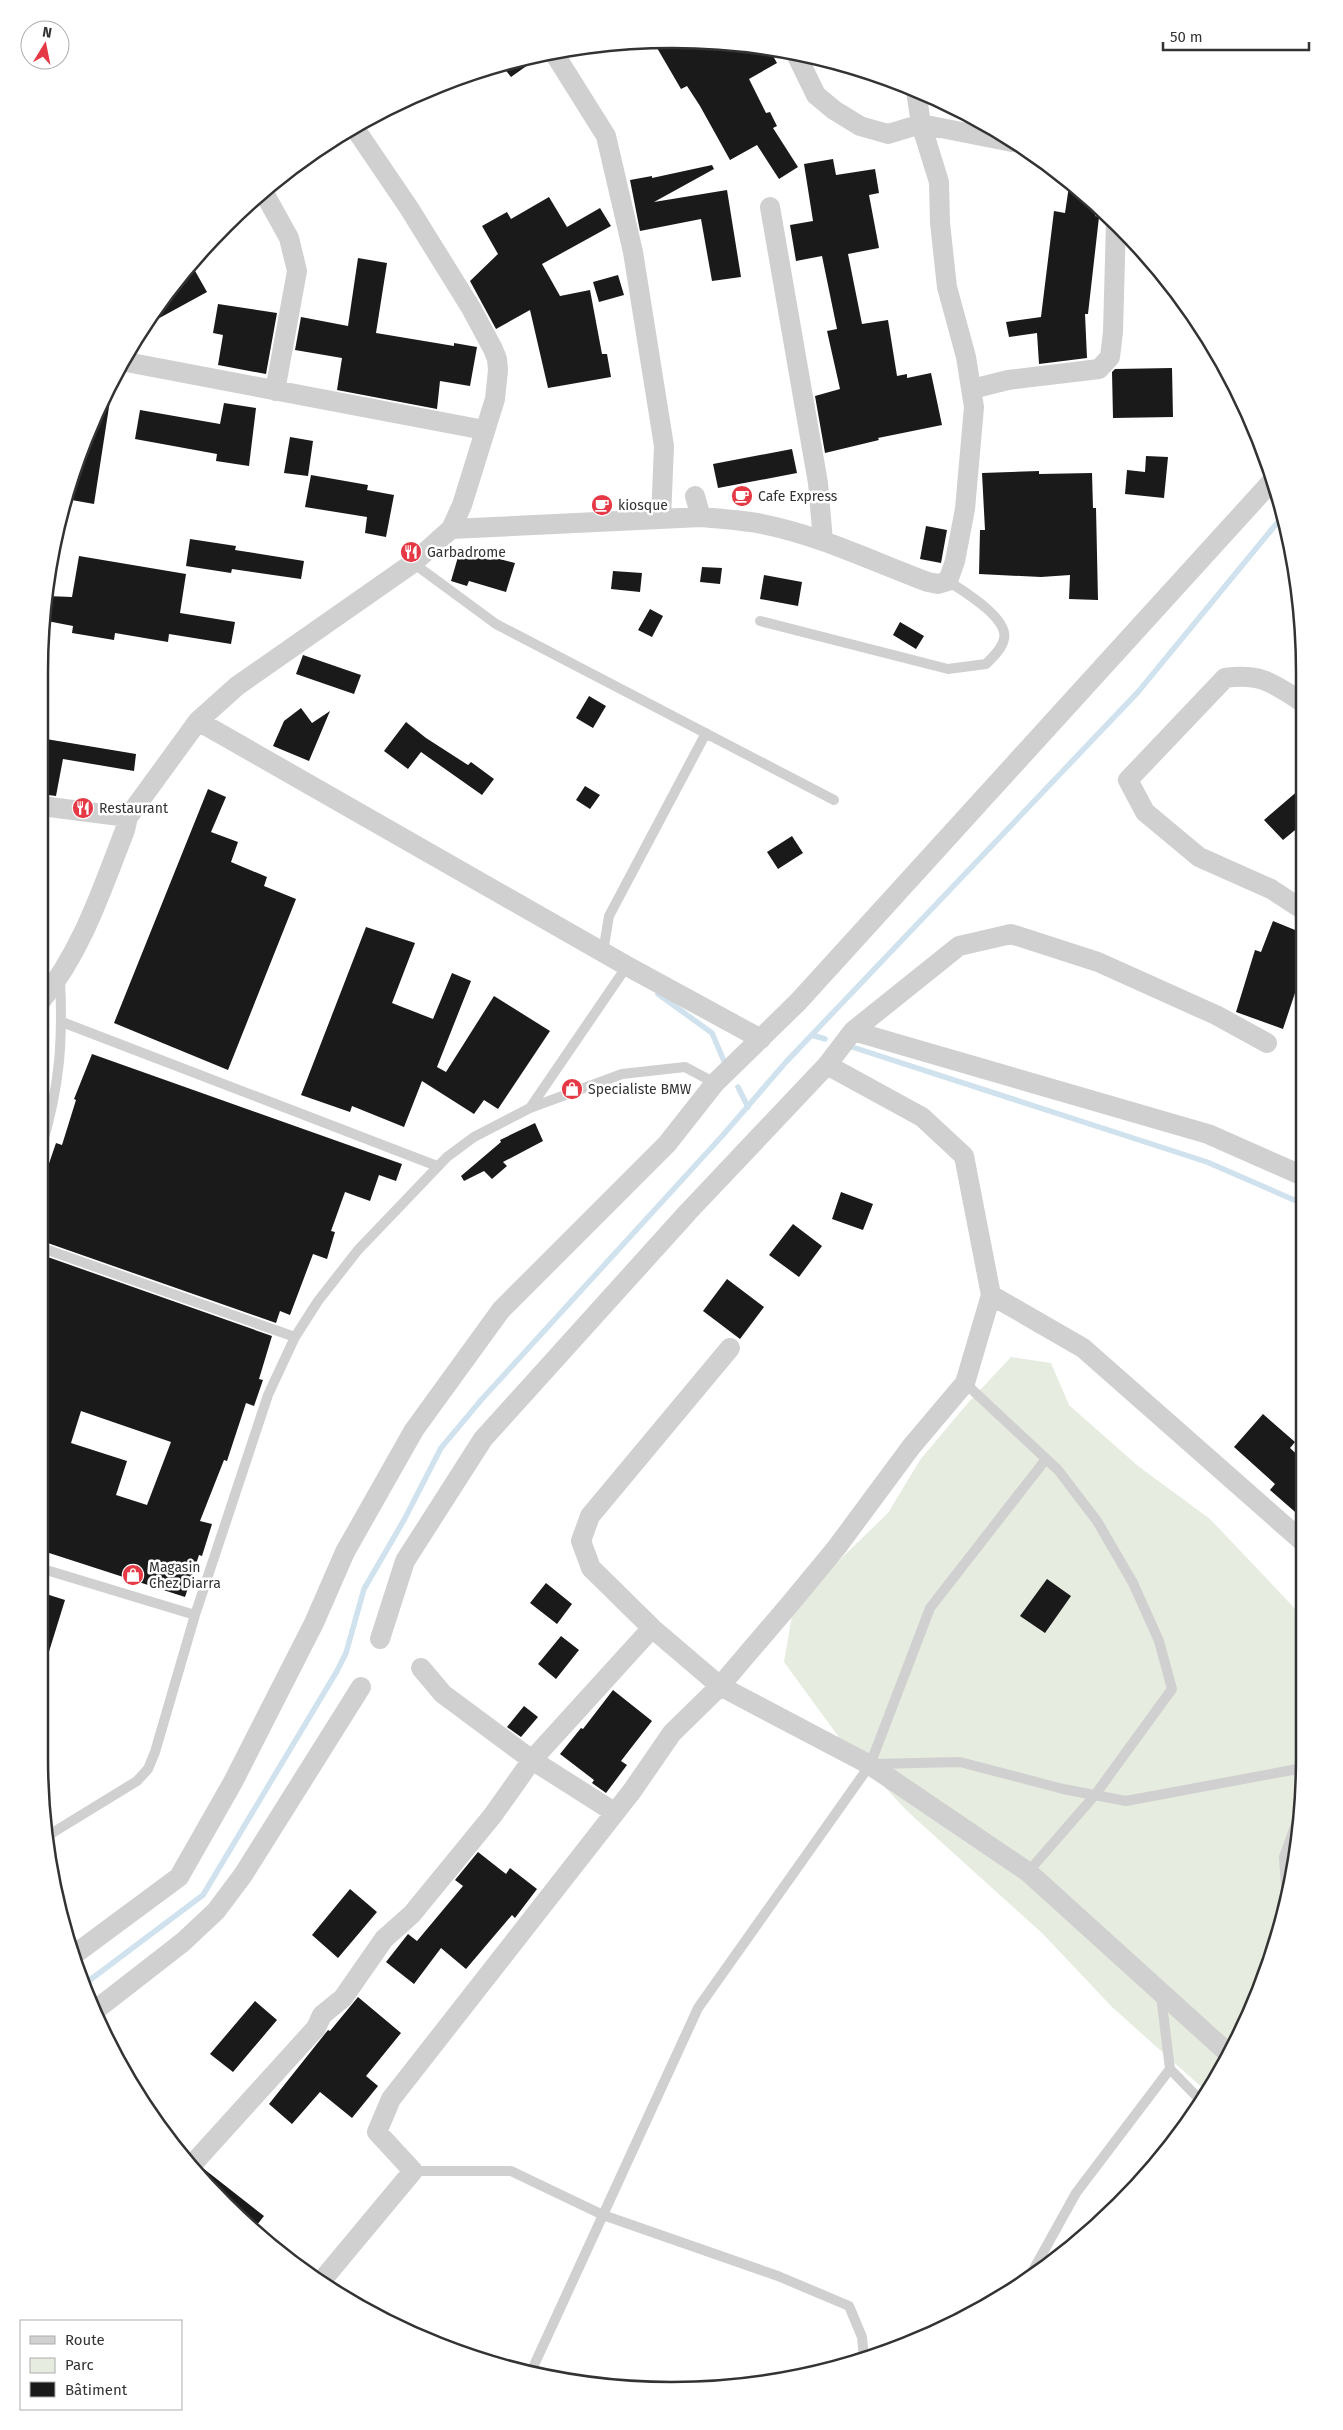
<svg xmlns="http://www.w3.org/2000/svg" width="1343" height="2430" font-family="'Fira Sans',sans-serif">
	<rect width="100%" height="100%" fill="#fff"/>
	<path fill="#e6ecdf" d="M 1011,1357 L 1051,1363 L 1069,1405 L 1138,1466 L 1210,1519 L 1302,1616 L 1303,1800 L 1271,1962 L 1219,2075 L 1207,2092 L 1112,2007 L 1043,1934 L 907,1811 L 841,1740 L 784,1662 L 794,1604 L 888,1513 L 920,1460 L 967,1404 Z"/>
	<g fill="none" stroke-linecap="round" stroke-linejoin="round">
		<path stroke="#cfe2ee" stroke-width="5.5" d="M 658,994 L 712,1033 L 724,1061
			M 812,1035 L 825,1039
			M 849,1046 L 1207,1162 L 1301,1203
			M 738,1087 L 748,1107
			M 82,1986 L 203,1895 L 337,1671 L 346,1653 L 364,1589 L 404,1520 L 441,1448 L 482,1399 L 723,1135 L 786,1062 L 1138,692 L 1282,517"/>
	</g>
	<path fill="#1a1a1a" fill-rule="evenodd" d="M 653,41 L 754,44 L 768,47 L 777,63 L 749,79 L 766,113 L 770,112 L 777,126 L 773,128 L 798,167 L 779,179 L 757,145 L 730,160 L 700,106 L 687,86 L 681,89 Z
		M 542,55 L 511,77 L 500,63 L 508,60 Z
		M 833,159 L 836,175 L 875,169 L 879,193 L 869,195 L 879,248 L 848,254 L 862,324 L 888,320 L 897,376 L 907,374 L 907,378 L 931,373 L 942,425 L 878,438 L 879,440 L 825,453 L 815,396 L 840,389 L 827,331 L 837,329 L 822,256 L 796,261 L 790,225 L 813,221 L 804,164 Z
		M 712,165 L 714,169 L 654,202 L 727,190 L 741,277 L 712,281 L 701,219 L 640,231 L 630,180 L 652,176 L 652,178 Z
		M 1069,186 L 1096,207 L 1095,216 L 1099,217 L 1088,314 L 1085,314 L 1087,358 L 1039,364 L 1037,333 L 1009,337 L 1006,322 L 1041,317 L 1054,211 L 1065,213 Z
		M 549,197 L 567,227 L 600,208 L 611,226 L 542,264 L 560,296 L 590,290 L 602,354 L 607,354 L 611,377 L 548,388 L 530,310 L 496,329 L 470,281 L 498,254 L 482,226 L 507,212 L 511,219 Z
		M 358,258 L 387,263 L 376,333 L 454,346 L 454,343 L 477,347 L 470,386 L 440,381 L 437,409 L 337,390 L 342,358 L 295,350 L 301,317 L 348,326 Z
		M 190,262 L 207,292 L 143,327 Z
		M 618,275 L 624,295 L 599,302 L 593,282 Z
		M 218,304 L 277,313 L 266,374 L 218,365 L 223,335 L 213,333 Z
		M 1172,368 L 1173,417 L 1113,418 L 1112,372 L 1115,369 Z
		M 107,393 L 111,394 L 94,504 L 66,499 L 72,468 Z
		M 224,403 L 256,408 L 249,466 L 216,461 L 217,454 L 135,439 L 140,410 L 220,424 Z
		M 290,437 L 313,441 L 308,476 L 284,473 Z
		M 792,449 L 797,473 L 718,488 L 713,464 Z
		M 1146,456 L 1168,457 L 1164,498 L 1125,494 L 1127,470 L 1145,472 Z
		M 1039,471 L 1039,474 L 1092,473 L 1093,508 L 1096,508 L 1098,600 L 1069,599 L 1070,575 L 1041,577 L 979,574 L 980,530 L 985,530 L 982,473 Z
		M 311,475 L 368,485 L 367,490 L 394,495 L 386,537 L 365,533 L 367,517 L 305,507 Z
		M 926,526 L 947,530 L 941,563 L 920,559 Z
		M 190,539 L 236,546 L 235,550 L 304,561 L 301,579 L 232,569 L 231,573 L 186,566 Z
		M 460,550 L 491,560 L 492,557 L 515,563 L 506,592 L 469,581 L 467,586 L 451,581 Z
		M 79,556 L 186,574 L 180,613 L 235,622 L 231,644 L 169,634 L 168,642 L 115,633 L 114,640 L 72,633 L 73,626 L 42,620 L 47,596 L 72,597 Z
		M 702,567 L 722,568 L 720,584 L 700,582 Z
		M 613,571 L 642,573 L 640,592 L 611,589 Z
		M 764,575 L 802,582 L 798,606 L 760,599 Z
		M 650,609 L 663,616 L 652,637 L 638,630 Z
		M 900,622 L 924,636 L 916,649 L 893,635 Z
		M 303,655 L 361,675 L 354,694 L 296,674 Z
		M 589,696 L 606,706 L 593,728 L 576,718 Z
		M 301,708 L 312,723 L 330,711 L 309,761 L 273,746 L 284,721 Z
		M 406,722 L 426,738 L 468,765 L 471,762 L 494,779 L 482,795 L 421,752 L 408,769 L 384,751 Z
		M 40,738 L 136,754 L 134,771 L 63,759 L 56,796 L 41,794 Z
		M 585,786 L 600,795 L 590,809 L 576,800 Z
		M 208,789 L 226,797 L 211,832 L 238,842 L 231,862 L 267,877 L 264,886 L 296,899 L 228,1070 L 114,1023 Z
		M 1300,789 L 1300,826 L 1283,840 L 1264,820 Z
		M 792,836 L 803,853 L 778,869 L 767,852 Z
		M 1273,921 L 1300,932 L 1300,978 L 1283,1029 L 1236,1012 L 1255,950 L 1261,952 Z
		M 366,927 L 415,943 L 392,1003 L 433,1019 L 452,973 L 471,981 L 437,1067 L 446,1072 L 494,996 L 550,1031 L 498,1109 L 484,1100 L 474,1114 L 422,1081 L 404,1127 L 352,1106 L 350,1112 L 301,1095 Z
		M 92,1054 L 402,1164 L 396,1181 L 379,1175 L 370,1201 L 345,1192 L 331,1231 L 335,1232 L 327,1259 L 313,1254 L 290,1315 L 280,1311 L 276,1323 L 42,1241 L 42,1184 L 56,1143 L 62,1145 L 76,1100 L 74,1099 Z
		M 535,1123 L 543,1141 L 503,1162 L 507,1166 L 492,1179 L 484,1171 L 464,1181 L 461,1176 L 501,1142 L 500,1140 Z
		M 841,1192 L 873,1204 L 863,1230 L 832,1219 Z
		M 793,1224 L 822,1246 L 799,1277 L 769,1255 Z
		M 42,1255 L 272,1336 L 259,1379 L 263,1380 L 254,1406 L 246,1403 L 227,1461 L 224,1460 L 200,1521 L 212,1524 L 202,1556 L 199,1555 L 185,1597 L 43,1551 ZM 81,1411 L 171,1442 L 147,1505 L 116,1495 L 127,1461 L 71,1443 Z
		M 727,1279 L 764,1307 L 740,1339 L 703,1311 Z
		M 1263,1414 L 1295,1442 L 1290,1448 L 1302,1459 L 1302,1518 L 1270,1490 L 1275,1484 L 1234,1447 Z
		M 1047,1579 L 1071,1596 L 1045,1633 L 1020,1616 Z
		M 546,1583 L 572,1604 L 557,1624 L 530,1603 Z
		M 43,1593 L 65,1600 L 47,1658 L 44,1657 Z
		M 561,1636 L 579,1650 L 556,1679 L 538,1664 Z
		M 613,1690 L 652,1721 L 621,1761 L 627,1765 L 606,1793 L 592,1783 L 594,1780 L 560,1754 L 581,1728 L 583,1729 Z
		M 524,1706 L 538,1717 L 521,1737 L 507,1727 Z
		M 478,1852 L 506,1874 L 510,1868 L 537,1889 L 515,1918 L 512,1915 L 466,1969 L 441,1948 L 414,1984 L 386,1962 L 408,1934 L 417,1941 L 463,1886 L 455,1880 Z
		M 350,1889 L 377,1912 L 338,1958 L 312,1935 Z
		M 358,1997 L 401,2033 L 366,2076 L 378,2086 L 352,2118 L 320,2092 L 292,2124 L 269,2104 L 328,2030 L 330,2031 Z
		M 255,2001 L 277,2020 L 233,2072 L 210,2054 Z
		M 204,2169 L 264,2216 L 253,2230 L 224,2206 L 198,2176 Z"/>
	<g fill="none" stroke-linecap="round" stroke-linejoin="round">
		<path stroke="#d0d0d0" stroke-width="10" d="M 413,563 L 496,624 L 834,800
			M 760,621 L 948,669 L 986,664 C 993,657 1002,649 1004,639 C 1009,618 963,591 948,581
			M 603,952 L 609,916 L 706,733
			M 62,1022 L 437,1166
			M 530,1108 L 627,966
			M 42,1145 C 60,1085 63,1041 60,978
			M 42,1248 L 295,1337
			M 965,1383 L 1058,1470 L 1097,1521 L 1133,1583 L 1159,1641 L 1172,1689 L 1095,1795 L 1028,1872
			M 43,1569 L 195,1615
			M 874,1764 L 960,1762 L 1063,1789 L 1126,1801 L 1303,1768
			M 44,1838 L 137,1781 L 148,1769 L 155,1752 L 195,1615 L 268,1395 L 295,1337 L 318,1301 L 358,1250 L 447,1157 L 474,1137 L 530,1108 L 622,1074 L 685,1067 L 715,1083
			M 1286,1886 L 1284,1857 L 1301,1810
			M 1161,1996 L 1170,2069 L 1201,2101
			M 413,2171 L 511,2171 L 603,2215 L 778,2276 L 849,2306 L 862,2337 L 864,2358
			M 1030,2276 L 1076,2193 L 1170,2069
			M 530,2374 L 698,2008 L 870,1765 L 930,1608 L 1046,1459"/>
		<path stroke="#d0d0d0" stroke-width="20" d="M 554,53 L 606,136 L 633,252 L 664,446 L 661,519
			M 796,54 L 816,95 L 834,110 L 860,126 L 888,134 L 921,124 L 1012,142
			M 263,191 L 289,238 L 297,271 L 275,391
			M 770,207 L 818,483 L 823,541
			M 121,361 L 484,430
			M 972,389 L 1008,380 L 1099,369 L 1110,357 L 1113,332 L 1116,222
			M 695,496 L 701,517
			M 451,529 L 701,517 C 722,519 742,520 762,524 C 819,535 874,562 928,582 L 938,584 L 948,581 L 955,561 L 965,509 L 974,407 L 966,357 L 947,287 L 940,223 L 939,182 L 921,124 L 916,91
			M 1299,700 C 1271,682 1259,673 1225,678 L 1128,780 L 1145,812 L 1199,857 L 1271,889 L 1300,908
			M 198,721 L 627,966 L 761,1039
			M 41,806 L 128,817
			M 41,1001 C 82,951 102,889 125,830 L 128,817 L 198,721 L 237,686 L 413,563 L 451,529 L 462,505 L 495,399 L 498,370 L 497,359 L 493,349 L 471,308 L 409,208 L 354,127
			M 853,1031 L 959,946 L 1011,934 L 1098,962 L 1216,1015 L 1267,1043
			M 827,1065 L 922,1117 L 964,1156 L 991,1295 L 1083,1348 L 1302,1541
			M 730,1348 L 590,1516 L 581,1541 L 591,1568 L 652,1628 L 720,1686 L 870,1765 L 1028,1872 L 1229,2054
			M 380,1639 L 405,1561 L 483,1439 L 688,1212 L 827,1065 L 853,1031 L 1208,1134 L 1301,1175
			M 421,1668 L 443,1694 L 532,1760 L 652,1628
			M 71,1957 L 179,1877 L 233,1782 L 314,1623 L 345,1552 L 414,1430 L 501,1310 L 667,1144 L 715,1083 L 798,1002 L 1273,480
			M 93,2012 L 183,1942 L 216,1911 L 243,1875 L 361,1687
			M 190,2167 L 316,2028 L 322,2015 L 343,1998 L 384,1939 L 412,1914 L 493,1815 L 532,1760 L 614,1812
			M 319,2284 L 413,2171 L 377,2132 L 391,2099 L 632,1791 L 672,1733 L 720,1686 L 790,1604 L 837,1547 L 911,1447 L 965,1383 L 991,1295"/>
	</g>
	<defs>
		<g id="cafe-disc" transform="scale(1.125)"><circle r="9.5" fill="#e63946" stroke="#fff"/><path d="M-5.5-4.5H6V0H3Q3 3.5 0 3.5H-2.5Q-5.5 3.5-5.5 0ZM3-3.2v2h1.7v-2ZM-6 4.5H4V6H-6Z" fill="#fff"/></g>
		<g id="restaurant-disc" transform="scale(1.125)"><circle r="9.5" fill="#e63946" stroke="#fff"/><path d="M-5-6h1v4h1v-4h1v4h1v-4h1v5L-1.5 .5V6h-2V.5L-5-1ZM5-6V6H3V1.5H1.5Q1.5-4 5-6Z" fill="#fff"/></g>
		<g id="shop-disc" transform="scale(1.125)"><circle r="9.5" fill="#e63946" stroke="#fff"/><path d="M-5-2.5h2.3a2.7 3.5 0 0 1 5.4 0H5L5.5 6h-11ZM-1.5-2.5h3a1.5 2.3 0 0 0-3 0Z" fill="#fff"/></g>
	</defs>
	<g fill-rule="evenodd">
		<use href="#cafe-disc" x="742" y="496"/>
		<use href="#cafe-disc" x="602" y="505"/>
		<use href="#restaurant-disc" x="411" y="552"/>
		<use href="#restaurant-disc" x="83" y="808"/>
		<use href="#shop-disc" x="572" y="1089"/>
		<use href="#shop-disc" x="133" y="1575"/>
	</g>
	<g text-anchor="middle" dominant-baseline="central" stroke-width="5" stroke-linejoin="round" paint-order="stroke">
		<g font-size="14" fill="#333" stroke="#fff" text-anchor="start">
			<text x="758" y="496">Cafe Express</text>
			<text x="618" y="505">kiosque</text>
			<text x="427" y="552">Garbadrome</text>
			<text x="99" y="808">Restaurant</text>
			<text x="588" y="1089">Specialiste BMW</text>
			<text x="149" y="1567">Magasin<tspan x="149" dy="16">Chez Diarra</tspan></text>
		</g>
	</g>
	<path d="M0 0H1343V2430H0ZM672 48H672A624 624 0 0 1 1296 672V1758A624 624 0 0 1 672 2382H672A624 624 0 0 1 48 1758V672A624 624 0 0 1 672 48Z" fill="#fff" fill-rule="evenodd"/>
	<path fill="none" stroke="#333" stroke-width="2.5" d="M672 48H672A624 624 0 0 1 1296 672V1758A624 624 0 0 1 672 2382H672A624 624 0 0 1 48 1758V672A624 624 0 0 1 672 48Z"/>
	<rect x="20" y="2320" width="162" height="90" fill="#ffffff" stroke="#adadad"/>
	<rect x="30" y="2336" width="25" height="8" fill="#d0d0d0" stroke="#adadad"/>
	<text x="65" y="2345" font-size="15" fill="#333333">Route</text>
	<rect x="30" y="2358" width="25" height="15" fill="#e6ecdf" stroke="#adadad"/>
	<text x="65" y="2370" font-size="15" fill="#333333">Parc</text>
	<rect x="30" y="2382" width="25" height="15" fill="#1a1a1a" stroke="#adadad"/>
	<text x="65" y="2395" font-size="15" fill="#333333">Bâtiment</text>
	<g transform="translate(45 45) rotate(10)"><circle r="24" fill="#ffffff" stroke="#adadad"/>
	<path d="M0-4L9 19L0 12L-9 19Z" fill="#e63946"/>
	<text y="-8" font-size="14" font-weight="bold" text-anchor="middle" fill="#333333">N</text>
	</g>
	<path d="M1163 42v8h146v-8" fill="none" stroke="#333333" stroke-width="2.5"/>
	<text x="1170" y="42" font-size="15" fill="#333333" stroke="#ffffff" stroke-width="4" paint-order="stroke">50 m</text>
</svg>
